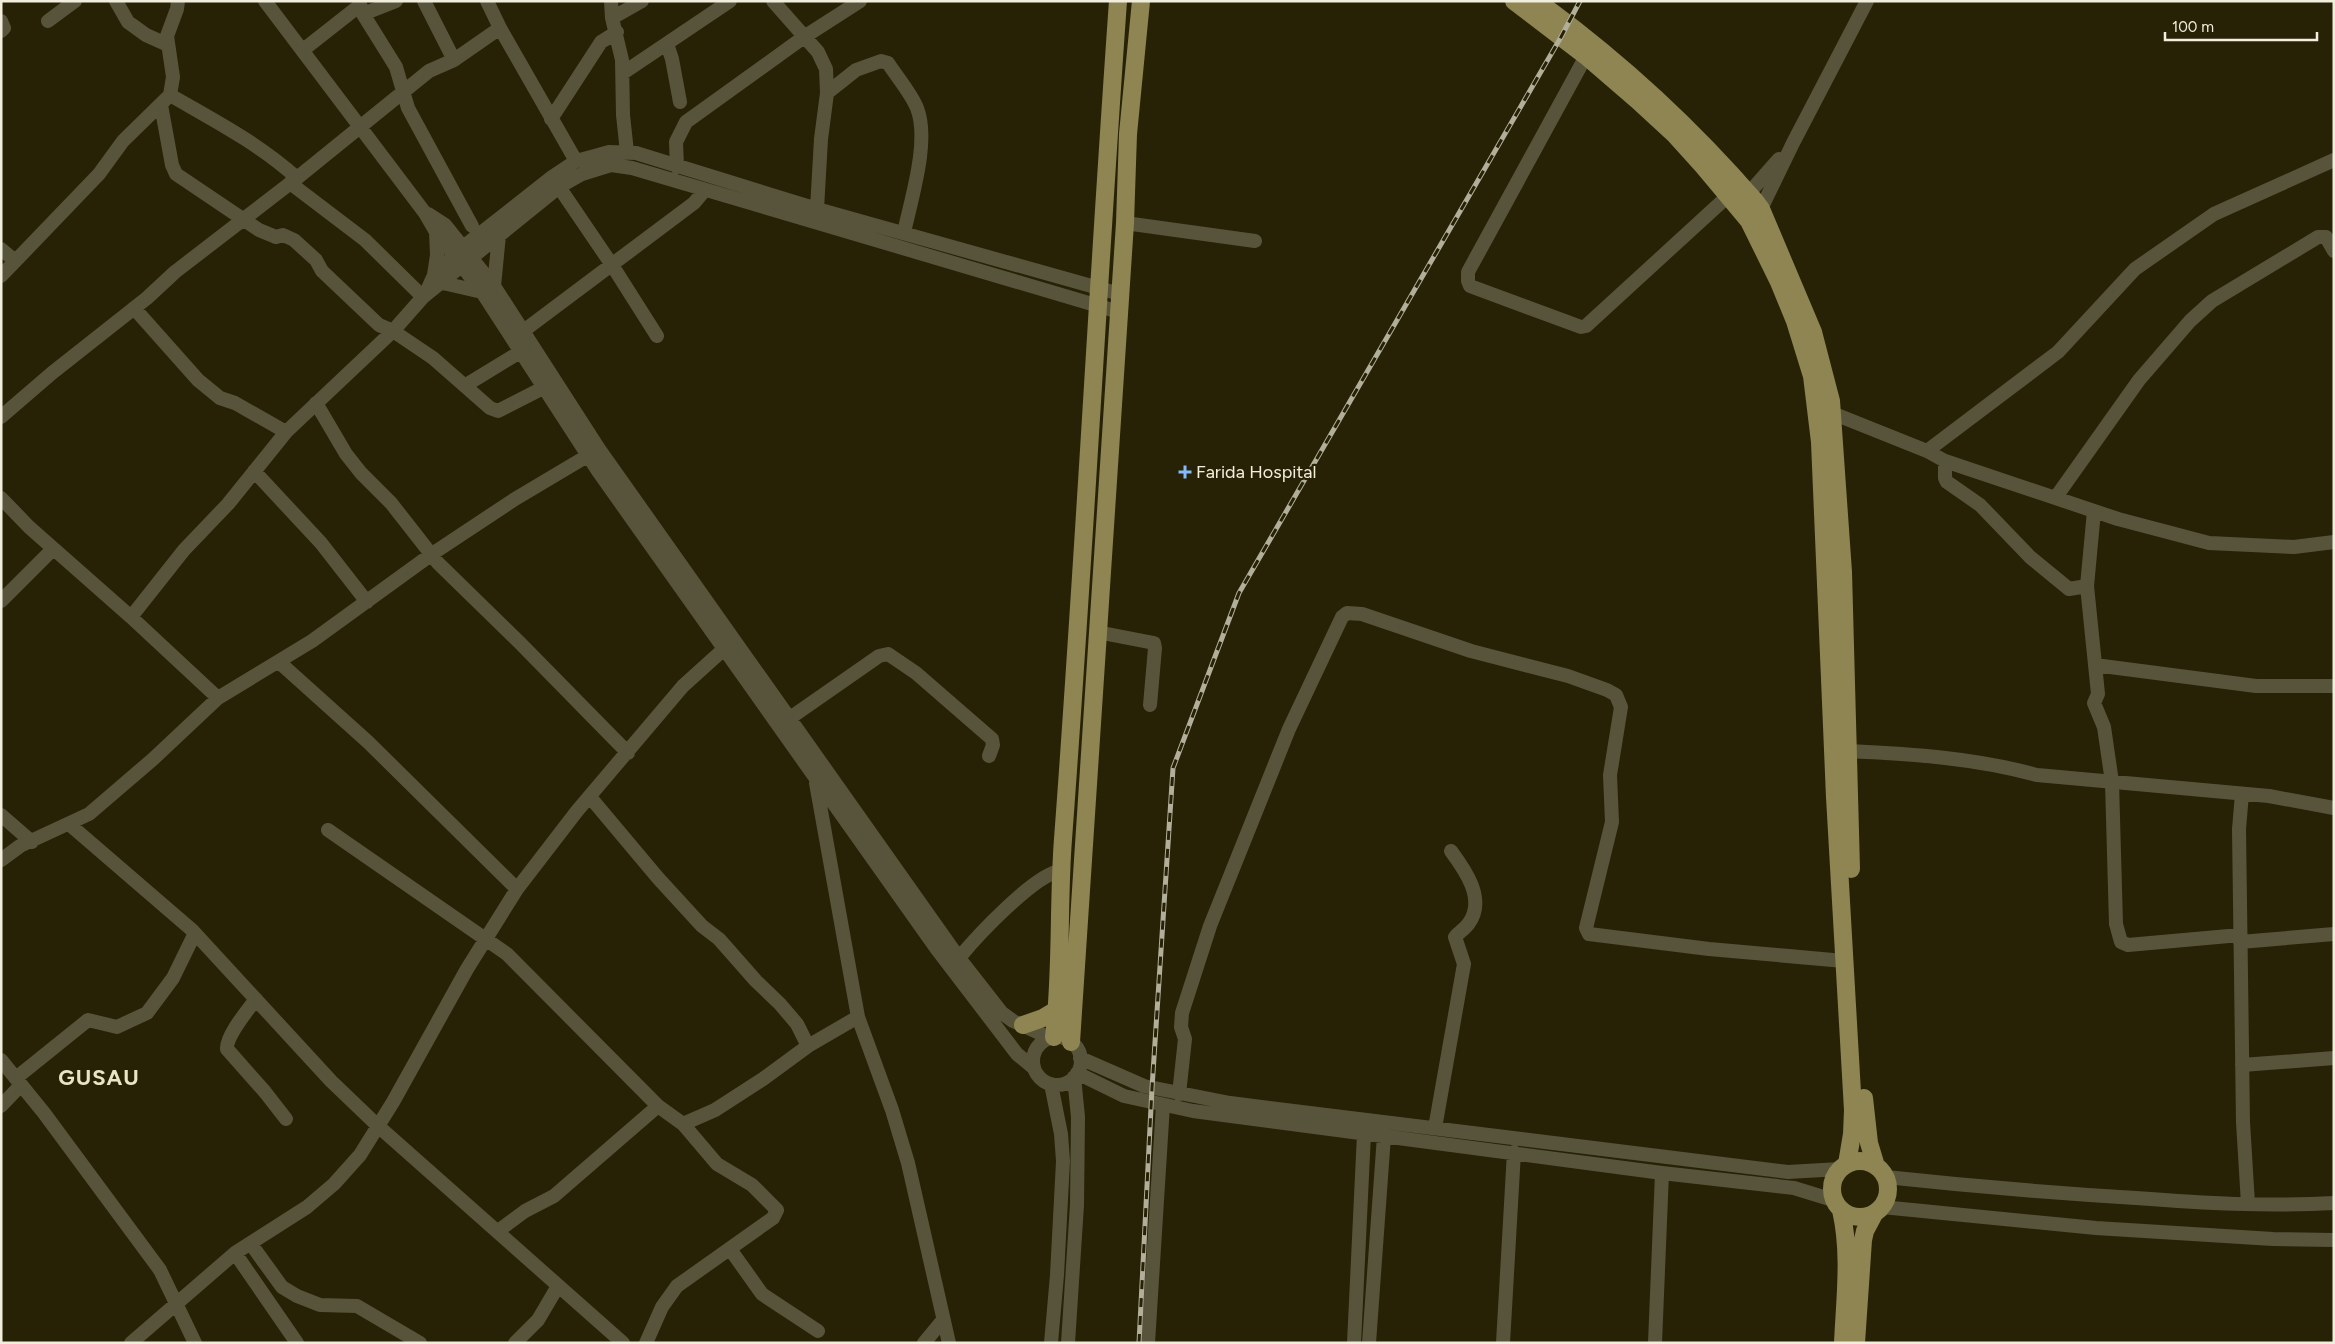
<svg xmlns="http://www.w3.org/2000/svg" width="2335" height="1344" font-family="Figtree,sans-serif">
	<rect width="100%" height="100%" fill="#272206"/>
	<g fill="none" stroke-linecap="round" stroke-linejoin="round">
		<path stroke="#58543c" stroke-width="14" d="M 116,1 L 128,22 L 146,35 L 166,44
			M 265,1 L 425,213 L 436,232 L 482,292 L 598,471 L 936,948 L 1017,1054 L 1034,1068
			M 359,1 L 363,14 L 396,67 L 408,108 L 472,226
			M 424,1 L 454,60
			M 487,1 L 500,28 L 576,161
			M 611,1 L 612,18 L 622,60 L 623,115 L 627,152
			M 773,1 L 818,52 L 826,69 L 827,93 L 821,139 L 817,209
			M 363,14 L 396,1
			M 612,18 L 642,1
			M 1,21 L 4,28 L 1,31
			M 48,21 L 75,1
			M 667,44 L 672,59 L 680,102
			M 303,50 L 359,6
			M 1586,56 L 1468,272 L 1468,281 L 1470,286 L 1581,327 L 1586,326 L 1728,196
			M 623,73 L 730,1
			M 827,93 L 856,70 L 881,61 L 888,63 C 897,77 911,93 917,108 C 930,141 911,199 904,233
			M 170,95 C 215,121 258,143 297,178
			M 161,105 L 172,165 L 176,174 L 259,230 L 276,237 L 283,235 L 294,240 L 316,260 L 322,271 L 379,325 L 393,331 L 433,358 L 490,408 L 498,411 L 543,388
			M 551,119 L 601,42 L 617,32
			M 677,167 L 676,142 L 686,122 L 804,37 L 860,1
			M 290,183 L 365,240 L 423,297
			M 559,187 L 612,265 L 657,336
			M 1742,201 L 1779,159
			M 428,214 L 445,225 L 494,286 L 599,449 L 959,958 L 1002,1013 L 1013,1021 L 1050,1038
			M 1755,215 L 1761,209 L 1793,143 L 1867,1
			M 1125,223 L 1255,241
			M 1,249 L 14,260
			M 434,275 L 437,255 L 436,232
			M 1,276 L 99,174 L 123,141 L 170,95 L 173,77 L 167,36 L 177,9 L 178,1
			M 443,283 L 482,292
			M 494,286 L 499,235
			M 425,295 L 434,275 L 463,247 L 552,177 L 576,161 L 591,157 L 609,152 L 636,153 L 817,209 L 1120,294
			M 134,308 L 198,380 L 220,398 L 235,403 L 286,432
			M 522,332 L 694,203 L 705,190
			M 466,385 L 520,352
			M 316,403 L 346,454 L 361,473 L 391,503 L 438,563 L 521,644 L 628,753
			M 1832,413 L 1927,451 L 1945,461 L 2118,519 L 2209,543 L 2294,547 L 2334,542
			M 1,417 L 52,373 L 147,298 L 175,272 L 297,178 L 429,71 L 454,60 L 500,28
			M 1927,451 L 2058,352 L 2135,269 L 2214,214 L 2334,160
			M 1945,461 L 1945,478 L 1947,482 L 1980,505 L 2030,557 L 2069,589 L 2087,586
			M 254,471 L 321,543 L 367,602
			M 2056,497 L 2139,380 L 2190,321 L 2212,301 L 2318,237 L 2326,237 L 2334,251
			M 1,498 L 29,527 L 131,617 L 218,698
			M 2094,511 L 2087,586 L 2098,694 L 2094,703 L 2104,727 L 2112,782 L 2116,924 L 2121,942 L 2128,945 L 2240,935
			M 1,601 L 53,549
			M 131,617 L 184,550 L 228,504 L 286,432 L 393,331 L 423,297 L 559,187 L 582,174 L 611,165 L 632,168 L 1119,312
			M 1097,632 L 1154,643 L 1155,648 L 1150,705
			M 279,662 L 368,742 L 517,889
			M 2095,665 L 2256,686 L 2334,686
			M 790,718 L 879,656 L 888,654 L 916,673 L 992,739 L 993,745 L 989,756
			M 1848,751 C 1912,754 1975,758 2037,775 L 2269,796 L 2334,808
			M 816,783 L 858,1017 L 892,1110 L 908,1163 L 949,1343
			M 2242,794 L 2239,829 L 2243,1122 L 2248,1204
			M 590,797 L 658,878 L 702,926 L 719,939 L 756,981 L 780,1004 L 797,1024 L 808,1046
			M 1,815 L 32,842
			M 69,824 L 192,930 L 331,1081 L 378,1126 L 623,1343
			M 328,830 L 507,954 L 658,1106 L 683,1124 L 717,1164 L 752,1185 L 777,1210 L 773,1218 L 677,1286 L 662,1307 L 646,1343
			M 1,860 L 20,846 L 89,814 L 152,760 L 218,698 L 312,641 L 432,554 L 515,499 L 594,452
			M 2240,942 L 2334,934
			M 959,958 C 977,936 1034,875 1060,871
			M 256,999 C 247,1011 226,1036 227,1049 L 265,1092 L 286,1119
			M1033 1061a24 24 0 1 1 48 0a24 24 0 1 1-48 0Z
			M 1080,1058 L 1144,1086 L 1230,1103 L 1788,1172 L 1840,1169
			M 1,1060 L 44,1113 L 160,1270 L 195,1343
			M 2242,1065 L 2334,1058
			M 1077,1073 L 1124,1096 L 1193,1111 L 1662,1173 L 1794,1188 L 1833,1200
			M 16,1078 L 88,1020 L 117,1027 L 147,1013 L 173,978 L 195,933
			M 1051,1084 L 1061,1134 L 1063,1161 L 1057,1275 L 1051,1343
			M 1179,1094 L 1185,1039 L 1181,1027 L 1182,1013 L 1210,926 L 1289,729 L 1342,617 L 1347,613 L 1362,614 L 1471,651 L 1568,676 L 1607,690 L 1616,695 L 1621,707 L 1610,775 L 1612,822 L 1586,928 L 1589,934 L 1709,949 L 1844,961
			M 1,1106 L 21,1085
			M 683,1124 L 715,1110 L 763,1079 L 808,1046 L 858,1017
			M 1435,1128 L 1464,964 L 1455,937 C 1459,932 1465,929 1469,923 C 1486,899 1465,870 1451,851
			M 1886,1177 C 1969,1186 2053,1193 2136,1198 C 2202,1203 2268,1207 2334,1203
			M 1882,1207 L 2096,1228 L 2273,1239 L 2334,1240
			M 498,1231 L 525,1211 L 554,1196 L 658,1106
			M 251,1244 L 282,1287 L 297,1296 L 320,1305 L 357,1306 L 420,1343
			M 730,1249 L 762,1294 L 818,1331
			M 235,1253 L 297,1343
			M 131,1343 L 235,1253 L 307,1207 L 334,1184 L 360,1155 L 393,1102 L 467,969 L 517,889 L 577,811 L 683,686 L 724,649
			M 515,1343 L 538,1320 L 558,1286
			M 924,1343 L 943,1320
			M 1068,1343 L 1077,1205 L 1078,1117 L 1074,1077
			M 1148,1343 L 1163,1105
			M 1354,1343 L 1364,1134
			M 1369,1343 L 1384,1136
			M 1503,1343 L 1514,1152
			M 1655,1343 L 1662,1173"/>
		<path stroke="#8e8553" stroke-width="18" d="M 1514,1 L 1586,56 L 1637,100 L 1675,135 L 1703,166 L 1749,221 L 1779,282 L 1795,321 L 1812,376 L 1820,442 L 1835,797 L 1853,1110 L 1852,1134 L 1847,1164
			M 1537,1 C 1617,59 1691,127 1755,201 L 1761,209 L 1813,332 L 1831,401 L 1843,572 L 1851,869
			M 1023,1025 L 1043,1018 L 1058,1009
			M 1054,1037 C 1062,971 1058,905 1063,839 C 1084,560 1098,280 1118,1
			M 1071,1042 L 1125,223 L 1128,134 L 1141,1
			M 1864,1098 L 1869,1143 L 1876,1166
			M1832 1189a28 28 0 1 1 56 0a28 28 0 1 1-56 0Z
			M 1841,1210 C 1851,1254 1845,1298 1843,1343
			M 1856,1343 L 1863,1240 L 1865,1231 L 1874,1214"/>
		<g stroke="#b1ae9a" stroke-width="5">
			<path id="rail" d="M 1139,1343 L 1152,1088 L 1173,768 L 1239,593 L 1561,37 L 1580,1"/>
		</g>
		<use href="#rail" stroke="#272206" stroke-width="3" stroke-dasharray="9" stroke-linecap="butt"/>
	</g>
	<path fill="#85bbfb" stroke="#272206" stroke-width="2" d="M1182.5 464.5h5v5h5v5h-5v5h-5v-5h-5v-5h5z"/>
	<g text-anchor="middle" dominant-baseline="central" stroke-width="4.5" stroke-linejoin="round" paint-order="stroke">
		<g font-size="18" fill="#f1eede" stroke="#272206" text-anchor="start">
			<text x="1196" y="472">Farida Hospital</text>
		</g>
		<g font-size="22" font-weight="bold" letter-spacing="1" fill="#e9e4c3" stroke="#272206">
			<text x="99" y="1077">GUSAU</text>
		</g>
	</g>
	<rect width="2335" height="1344" fill="none" stroke="#f1eede" stroke-width="5"/>
	<path d="M2165 32v8h152v-8" fill="none" stroke="#f1eede" stroke-width="2.5"/>
	<text x="2172" y="32" font-size="15" fill="#f1eede" stroke="#272206" stroke-width="4" paint-order="stroke">100 m</text>
</svg>
